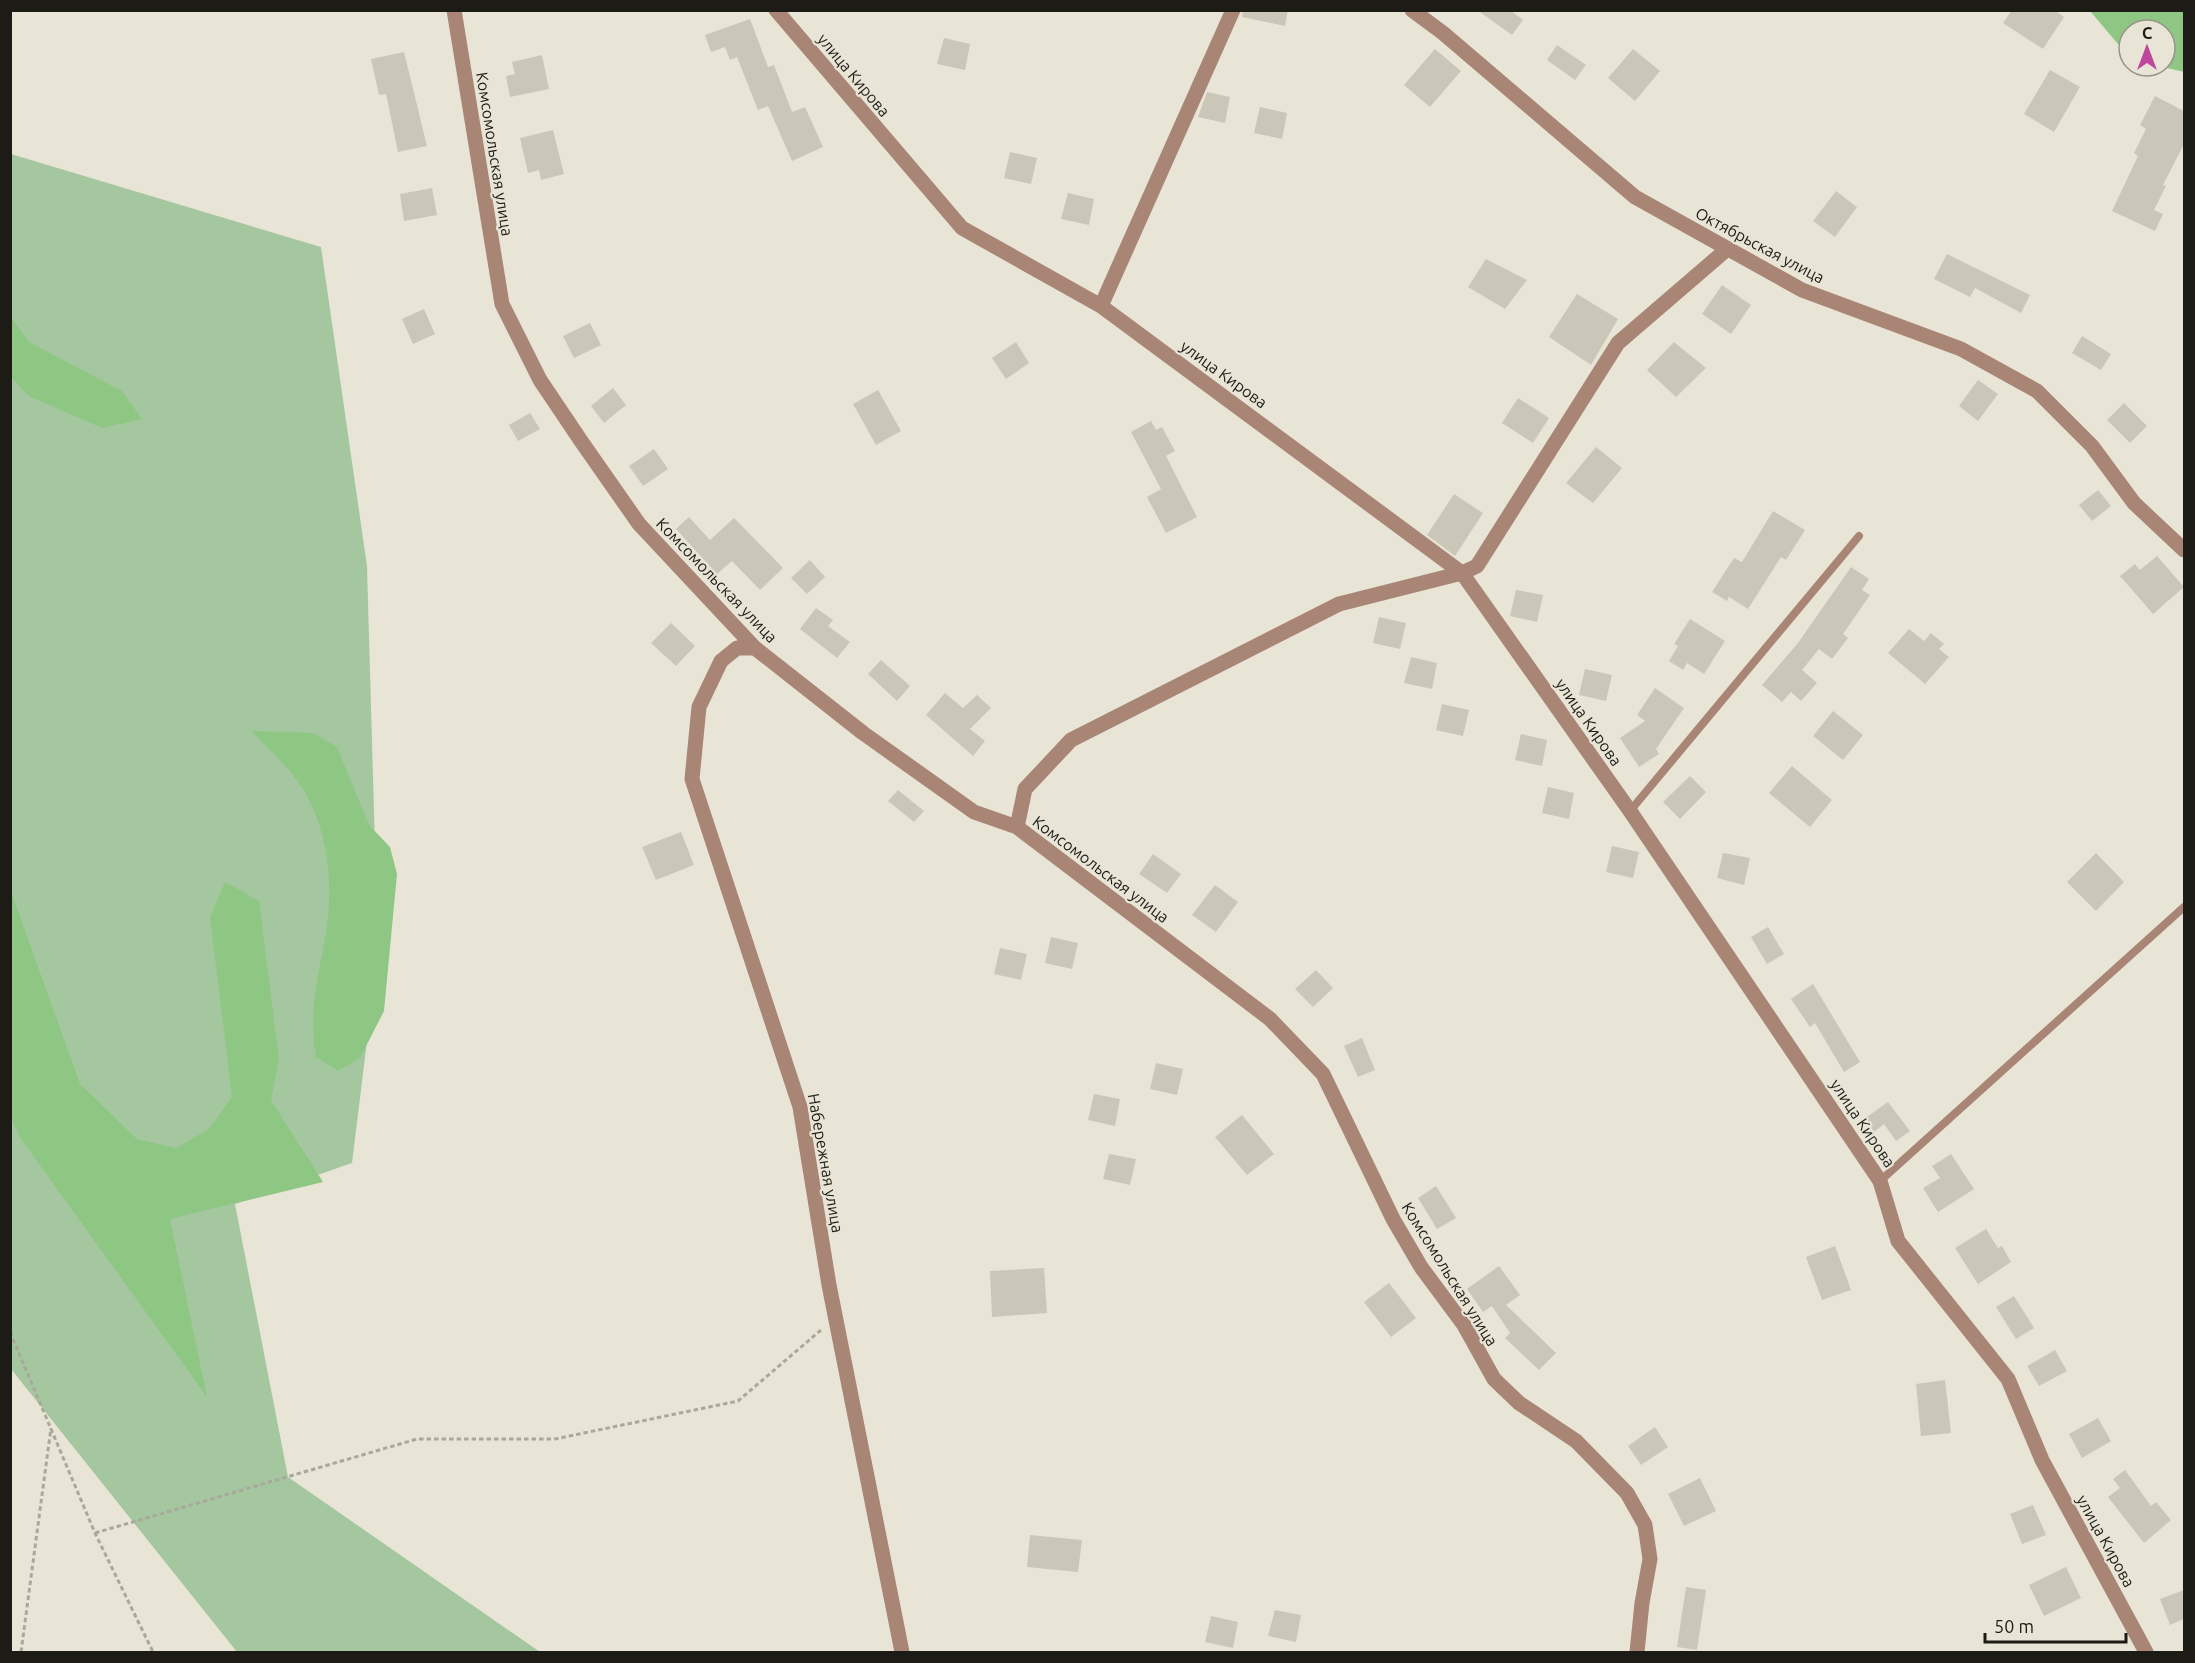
<svg xmlns="http://www.w3.org/2000/svg" width="2195" height="1663" font-family="Ubuntu,sans-serif">
	<rect width="100%" height="100%" fill="#e9e5d6"/>
	<path fill="#a5c79f" d="M 11,154 L 321,247 L 367,566 L 378,952 L 352,1163 L 235,1204 L 288,1477 L 540,1652 L 237,1652 L 11,1369 Z"/>
	<path fill="#8ec784" d="M 2090,11 L 2184,11 L 2184,72 L 2159,66 L 2165,66 L 2165,30 L 2129,30 L 2129,57 Z
		M 11,317 L 29,342 L 122,391 L 142,419 L 102,428 L 29,396 L 11,377 Z
		M 252,731 L 313,733 L 337,747 L 369,825 L 390,847 L 397,874 L 384,1011 L 360,1058 L 338,1071 L 316,1057 C 309,1018 316,983 324,944 C 334,892 331,836 303,789 C 290,768 268,749 252,731 Z
		M 225,882 L 259,901 L 279,1059 L 271,1100 L 323,1182 L 170,1219 L 207,1397 L 21,1139 L 11,1118 L 10,889 L 80,1084 L 137,1139 L 176,1148 L 209,1129 L 232,1097 L 210,917 Z"/>
	<path fill="#cbc7b8" d="M 1243,10 L 1288,10 L 1285,26 L 1242,17 Z
		M 1477,10 L 1510,10 L 1523,20 L 1512,35 Z
		M 2012,10 L 2054,10 L 2064,17 L 2043,49 L 2003,23 Z
		M 750,19 L 768,67 L 774,65 L 792,112 L 805,107 L 823,147 L 792,161 L 768,106 L 758,110 L 737,57 L 730,60 L 725,47 L 711,52 L 705,35 Z
		M 944,38 L 970,44 L 965,70 L 937,64 Z
		M 1557,45 L 1586,65 L 1575,80 L 1547,60 Z
		M 1435,49 L 1461,71 L 1430,107 L 1404,85 Z
		M 1633,49 L 1660,71 L 1635,101 L 1608,78 Z
		M 404,52 L 427,146 L 398,152 L 386,94 L 379,95 L 371,59 Z
		M 542,55 L 549,89 L 510,97 L 506,76 L 515,74 L 512,62 Z
		M 2050,70 L 2080,87 L 2054,132 L 2024,114 Z
		M 1207,92 L 1230,97 L 1225,123 L 1198,117 Z
		M 2155,96 L 2184,111 L 2184,144 L 2163,185 L 2166,186 L 2154,210 L 2163,214 L 2155,231 L 2112,211 L 2138,156 L 2134,153 L 2146,129 L 2140,125 Z
		M 1260,107 L 1287,113 L 1282,139 L 1254,133 Z
		M 553,130 L 564,174 L 541,180 L 539,170 L 528,173 L 520,138 Z
		M 1010,152 L 1037,158 L 1031,184 L 1004,178 Z
		M 432,188 L 437,215 L 404,221 L 400,194 Z
		M 1836,191 L 1857,207 L 1835,237 L 1813,221 Z
		M 1068,193 L 1094,199 L 1089,225 L 1061,219 Z
		M 1947,254 L 2030,295 L 2021,313 L 1975,288 L 1970,297 L 1934,279 Z
		M 1486,259 L 1527,280 L 1505,309 L 1468,287 Z
		M 1722,285 L 1751,305 L 1731,334 L 1702,314 Z
		M 1577,294 L 1618,319 L 1591,365 L 1549,337 Z
		M 424,309 L 435,334 L 413,344 L 402,319 Z
		M 590,323 L 601,345 L 574,358 L 563,336 Z
		M 2082,336 L 2111,354 L 2101,370 L 2072,353 Z
		M 1016,342 L 1029,363 L 1006,379 L 992,358 Z
		M 1674,342 L 1706,368 L 1676,397 L 1647,370 Z
		M 1978,380 L 1998,394 L 1978,421 L 1959,406 Z
		M 613,388 L 626,405 L 604,423 L 591,406 Z
		M 878,390 L 901,431 L 876,445 L 853,404 Z
		M 1518,398 L 1549,418 L 1533,443 L 1502,423 Z
		M 2124,403 L 2147,426 L 2130,443 L 2107,420 Z
		M 530,413 L 540,429 L 518,441 L 509,425 Z
		M 1151,421 L 1156,430 L 1162,427 L 1175,451 L 1166,456 L 1197,517 L 1166,533 L 1147,497 L 1161,489 L 1131,432 Z
		M 1596,447 L 1622,468 L 1593,503 L 1566,483 Z
		M 654,449 L 668,469 L 643,486 L 629,466 Z
		M 2098,490 L 2111,506 L 2092,521 L 2079,505 Z
		M 1454,494 L 1483,513 L 1455,556 L 1427,535 Z
		M 1773,511 L 1805,530 L 1786,560 L 1781,557 L 1748,609 L 1729,597 L 1727,601 L 1712,592 L 1734,558 L 1742,562 Z
		M 689,517 L 710,540 L 734,518 L 783,568 L 760,590 L 732,561 L 717,574 L 676,529 Z
		M 2157,556 L 2184,587 L 2153,614 L 2120,576 L 2135,564 L 2140,570 Z
		M 810,560 L 825,577 L 807,594 L 791,578 Z
		M 1851,567 L 1869,579 L 1862,590 L 1870,595 L 1843,634 L 1848,638 L 1832,659 L 1819,649 L 1802,670 L 1817,683 L 1801,701 L 1791,692 L 1782,702 L 1762,685 L 1798,643 Z
		M 1516,590 L 1543,595 L 1537,622 L 1510,616 Z
		M 816,608 L 833,620 L 828,626 L 850,642 L 837,658 L 800,629 Z
		M 1379,617 L 1406,623 L 1400,649 L 1373,643 Z
		M 1690,619 L 1725,641 L 1704,674 L 1687,663 L 1683,670 L 1669,661 L 1678,646 L 1674,644 Z
		M 671,623 L 695,646 L 676,666 L 651,643 Z
		M 1909,629 L 1924,641 L 1931,633 L 1944,644 L 1939,649 L 1949,657 L 1925,684 L 1888,653 Z
		M 1411,657 L 1437,663 L 1432,689 L 1404,683 Z
		M 881,660 L 910,686 L 897,701 L 868,674 Z
		M 1585,669 L 1612,675 L 1606,701 L 1579,695 Z
		M 1655,688 L 1684,708 L 1656,749 L 1659,754 L 1639,767 L 1620,738 L 1645,721 L 1637,715 Z
		M 945,693 L 963,708 L 977,695 L 991,708 L 970,729 L 985,741 L 973,756 L 926,715 Z
		M 1442,704 L 1469,710 L 1463,736 L 1436,730 Z
		M 1833,711 L 1863,735 L 1843,760 L 1813,736 Z
		M 1521,734 L 1547,740 L 1542,766 L 1515,760 Z
		M 1792,766 L 1832,800 L 1810,827 L 1769,793 Z
		M 1690,776 L 1706,792 L 1680,819 L 1663,802 Z
		M 1548,787 L 1574,793 L 1569,819 L 1542,813 Z
		M 898,790 L 924,811 L 914,822 L 888,801 Z
		M 681,832 L 694,865 L 656,880 L 642,847 Z
		M 1612,846 L 1639,852 L 1633,878 L 1606,872 Z
		M 1723,853 L 1750,858 L 1744,885 L 1717,878 Z
		M 2096,853 L 2124,882 L 2096,911 L 2067,882 Z
		M 1153,854 L 1181,874 L 1167,893 L 1139,874 Z
		M 1215,885 L 1238,902 L 1216,932 L 1192,915 Z
		M 1768,927 L 1784,954 L 1767,964 L 1751,937 Z
		M 1051,937 L 1078,943 L 1072,969 L 1045,963 Z
		M 1000,948 L 1027,954 L 1021,980 L 994,974 Z
		M 1316,970 L 1333,988 L 1313,1007 L 1295,989 Z
		M 1813,984 L 1860,1062 L 1844,1072 L 1815,1023 L 1810,1027 L 1791,999 Z
		M 1362,1038 L 1375,1070 L 1358,1077 L 1344,1046 Z
		M 1156,1063 L 1183,1069 L 1177,1095 L 1150,1089 Z
		M 1094,1094 L 1120,1099 L 1115,1126 L 1088,1120 Z
		M 1888,1102 L 1910,1131 L 1896,1141 L 1884,1124 L 1874,1132 L 1864,1119 Z
		M 1242,1115 L 1274,1154 L 1247,1175 L 1215,1137 Z
		M 1109,1154 L 1136,1159 L 1130,1185 L 1103,1179 Z
		M 1951,1154 L 1974,1189 L 1938,1212 L 1923,1188 L 1940,1178 L 1932,1166 Z
		M 1436,1186 L 1456,1218 L 1437,1229 L 1418,1198 Z
		M 1986,1229 L 1998,1248 L 2002,1246 L 2011,1262 L 1978,1284 L 1955,1248 Z
		M 1835,1246 L 1851,1290 L 1822,1300 L 1806,1257 Z
		M 1499,1266 L 1520,1295 L 1506,1305 L 1556,1353 L 1539,1370 L 1505,1338 L 1510,1333 L 1492,1306 L 1483,1312 L 1467,1289 Z
		M 1044,1268 L 1047,1313 L 992,1317 L 990,1271 Z
		M 1389,1283 L 1416,1318 L 1391,1337 L 1364,1302 Z
		M 2014,1296 L 2034,1328 L 2016,1339 L 1996,1307 Z
		M 2055,1350 L 2067,1371 L 2039,1386 L 2027,1366 Z
		M 1945,1380 L 1951,1433 L 1921,1436 L 1916,1384 Z
		M 2098,1418 L 2111,1441 L 2082,1458 L 2069,1434 Z
		M 1655,1427 L 1668,1447 L 1641,1465 L 1628,1446 Z
		M 2125,1470 L 2151,1506 L 2156,1502 L 2171,1520 L 2144,1543 L 2108,1497 L 2120,1488 L 2113,1479 Z
		M 1700,1478 L 1716,1511 L 1684,1526 L 1668,1494 Z
		M 2033,1505 L 2046,1535 L 2022,1544 L 2010,1514 Z
		M 1030,1535 L 1082,1540 L 1078,1572 L 1027,1567 Z
		M 2066,1567 L 2081,1598 L 2044,1616 L 2029,1585 Z
		M 1686,1587 L 1706,1590 L 1697,1650 L 1677,1647 Z
		M 2184,1590 L 2184,1619 L 2170,1625 L 2160,1599 Z
		M 1275,1610 L 1301,1615 L 1296,1642 L 1268,1636 Z
		M 1211,1616 L 1238,1622 L 1233,1648 L 1205,1642 Z"/>
	<g fill="none" stroke-linecap="round" stroke-linejoin="round">
		<path stroke="#aaa79b" stroke-width="3" stroke-dasharray="4.5 3" stroke-linecap="butt" d="M 10,1332 L 95,1533 L 153,1652
			M 95,1533 L 417,1439 L 555,1439 L 738,1401 L 821,1330
			M 21,1652 L 51,1428"/>
		<path stroke="#a98576" stroke-width="8" d="M 1630,811 L 1859,536
			M 1880,1181 L 2184,907"/>
		<path stroke="#a98576" stroke-width="15" d="M 454,10 L 502,304 L 540,380 L 581,441 L 639,524 L 755,648 L 863,733 L 974,812 L 1017,827 L 1270,1019 L 1323,1074 L 1393,1219 L 1421,1267 L 1464,1325 L 1494,1379 L 1519,1403 L 1576,1441 L 1627,1493 L 1645,1525 L 1650,1559 L 1642,1603 L 1637,1652
			M 776,10 L 962,228 L 1101,306 L 1462,573 L 1630,811 L 1880,1181 L 1898,1241 L 2008,1379 L 2042,1460 L 2146,1652
			M 1412,10 L 1443,33 L 1635,197 L 1802,290 L 1961,349 L 2037,391 L 2092,446 L 2134,503 L 2184,550
			M 1101,306 L 1233,10
			M 755,648 L 737,648 L 721,661 L 699,707 L 692,779 L 800,1107 L 829,1285 L 902,1652
			M 1017,827 L 1025,789 L 1071,740 L 1339,604 L 1462,573 L 1477,566 L 1618,343 L 1726,250"/>
	</g>
	<g text-anchor="middle" dominant-baseline="central" stroke-width="4.5" stroke-linejoin="round" paint-order="stroke">
		<g font-size="16" fill="#1c1b15" stroke="#e9e5d6">
			<text transform="translate(854 75) rotate(50)">улица Кирова</text>
			<text transform="translate(495 154) rotate(81)">Комсомольская улица</text>
			<text transform="translate(1760 245) rotate(28)">Октябрьская улица</text>
			<text transform="translate(1224 374) rotate(36)">улица Кирова</text>
			<text transform="translate(717 580) rotate(46)">Комсомольская улица</text>
			<text transform="translate(1589 722) rotate(55)">улица Кирова</text>
			<text transform="translate(1101 869) rotate(37)">Комсомольская улица</text>
			<text transform="translate(1863 1123) rotate(56)">улица Кирова</text>
			<text transform="translate(826 1163) rotate(80)">Набережная улица</text>
			<text transform="translate(1450 1274) rotate(58)">Комсомольская улица</text>
			<text transform="translate(2106 1541) rotate(61)">улица Кирова</text>
		</g>
	</g>
	<rect width="2195" height="1663" fill="none" stroke="#1c1b15" stroke-width="24"/>
	<g transform="translate(2147 48)"><circle r="28" fill="#e9e5d6" stroke="#979489" stroke-width="1.5"/>
	<path d="M0-4.5L10 22L0 15L-10 22Z" fill="#bf479b"/>
	<text y="-9" font-size="16" font-weight="bold" text-anchor="middle" fill="#1c1b15">С</text>
	</g>
	<path d="M1985 1633v9h141v-9" fill="none" stroke="#1c1b15" stroke-width="3"/>
	<text x="1994" y="1633" font-size="18" fill="#1c1b15" stroke="#e9e5d6" stroke-width="4.5" paint-order="stroke">50 m</text>
</svg>
